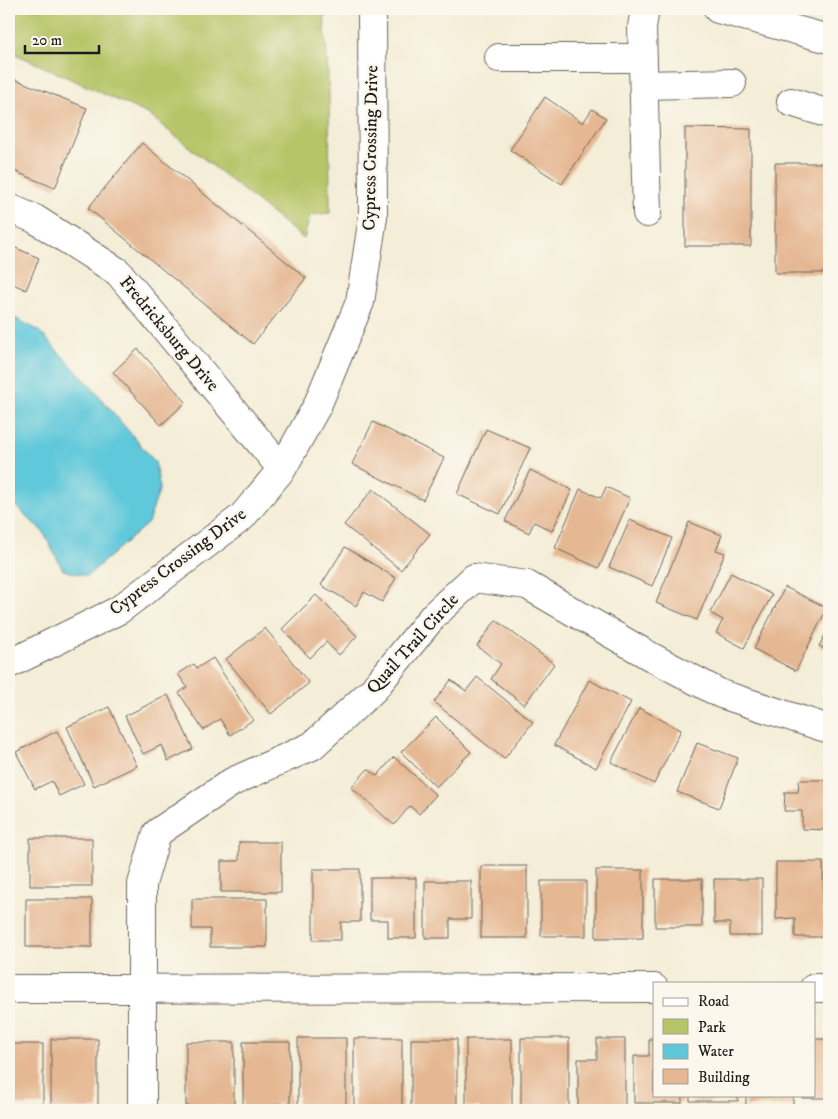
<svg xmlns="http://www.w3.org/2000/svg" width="838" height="1119" font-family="'IM FELL DW Pica',serif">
	<rect width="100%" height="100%" fill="#fbf7ec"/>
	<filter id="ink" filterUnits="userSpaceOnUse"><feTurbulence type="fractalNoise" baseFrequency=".02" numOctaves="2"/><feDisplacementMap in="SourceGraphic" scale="10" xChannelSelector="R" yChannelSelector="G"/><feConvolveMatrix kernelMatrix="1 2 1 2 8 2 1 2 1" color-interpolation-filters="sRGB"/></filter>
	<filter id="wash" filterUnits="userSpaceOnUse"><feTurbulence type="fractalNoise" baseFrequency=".0096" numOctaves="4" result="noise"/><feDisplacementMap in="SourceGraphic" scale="20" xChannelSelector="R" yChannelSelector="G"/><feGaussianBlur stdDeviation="1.12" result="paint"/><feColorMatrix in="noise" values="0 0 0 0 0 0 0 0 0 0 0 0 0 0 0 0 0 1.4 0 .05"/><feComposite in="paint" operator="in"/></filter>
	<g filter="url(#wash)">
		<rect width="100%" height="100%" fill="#f4edd7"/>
		<path fill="#b6c567" stroke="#697042" d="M 9,9 L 303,9 L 324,13 L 329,91 L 330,213 L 310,215 L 304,239 L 148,114 L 9,51 Z"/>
		<path fill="#5ec8da" stroke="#3d727b" d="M 9,315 L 38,330 L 87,382 L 155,462 L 160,488 L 148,523 L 87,576 L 63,570 L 43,532 L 9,500 Z"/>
		<g id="blocks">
			<path fill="#e5b893" d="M 9,77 L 87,108 L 55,188 L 9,169 Z
				M 545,97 L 583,123 L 592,109 L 606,118 L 562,184 L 510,150 Z
				M 685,128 L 751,129 L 751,246 L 685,246 Z
				M 142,143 L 306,278 L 253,344 L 88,208 Z
				M 775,163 L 829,163 L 829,273 L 775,273 Z
				M 9,245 L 39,258 L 26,290 L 9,282 Z
				M 138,349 L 186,402 L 161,425 L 113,372 Z
				M 373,422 L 444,458 L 423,500 L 352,464 Z
				M 486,429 L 530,448 L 500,514 L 457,494 Z
				M 530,470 L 572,490 L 552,531 L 534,522 L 529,533 L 505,521 Z
				M 606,487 L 630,498 L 599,568 L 555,548 L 580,489 L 601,498 Z
				M 373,489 L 430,534 L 401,570 L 344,525 Z
				M 630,520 L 672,538 L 652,586 L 609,567 Z
				M 689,522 L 722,535 L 716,550 L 725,553 L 697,620 L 656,603 Z
				M 345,547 L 396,578 L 382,602 L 364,592 L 356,606 L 321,585 Z
				M 731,573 L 772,595 L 744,648 L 716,633 L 723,620 L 710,613 Z
				M 785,587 L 827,608 L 796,671 L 754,649 Z
				M 316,595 L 357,636 L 339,655 L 326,642 L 310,658 L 282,629 Z
				M 496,620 L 554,664 L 524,705 L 491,679 L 501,664 L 477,646 Z
				M 265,628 L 309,683 L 271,714 L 226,659 Z
				M 829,628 L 829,651 L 819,646 Z
				M 213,658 L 253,720 L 230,735 L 220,719 L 203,730 L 179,693 L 187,687 L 178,674 L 194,664 L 197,668 Z
				M 477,677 L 533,722 L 504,759 L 434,702 L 451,680 L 466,691 Z
				M 589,680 L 631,702 L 596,768 L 554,745 Z
				M 168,695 L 193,749 L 168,761 L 162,745 L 143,754 L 125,716 Z
				M 109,707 L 137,766 L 94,786 L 67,727 Z
				M 639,708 L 681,730 L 654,784 L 611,762 Z
				M 436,717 L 471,752 L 436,787 L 401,752 Z
				M 57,731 L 84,784 L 59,796 L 52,781 L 35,789 L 16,752 Z
				M 697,743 L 738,758 L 719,808 L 677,792 Z
				M 394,757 L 436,795 L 419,814 L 410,806 L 394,825 L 351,787 L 368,769 L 377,776 Z
				M 799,780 L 829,780 L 829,830 L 802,829 L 802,811 L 784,811 L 785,792 L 798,792 Z
				M 30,838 L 92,838 L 92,886 L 30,886 Z
				M 239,842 L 281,842 L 281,892 L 221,892 L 221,861 L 239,861 Z
				M 776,862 L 823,862 L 824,937 L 795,937 L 795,918 L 776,919 Z
				M 481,866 L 527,866 L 527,938 L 481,938 Z
				M 313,869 L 360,869 L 360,922 L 341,922 L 341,940 L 313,940 Z
				M 596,870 L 643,870 L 643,938 L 596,938 Z
				M 370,878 L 416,878 L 416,938 L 388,938 L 388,920 L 370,920 Z
				M 655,879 L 702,879 L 702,927 L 655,927 Z
				M 714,879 L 762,879 L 762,936 L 730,936 L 730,923 L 714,923 Z
				M 425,881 L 471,881 L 471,919 L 450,919 L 450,938 L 425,938 Z
				M 541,881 L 586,881 L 586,936 L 541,936 Z
				M 26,899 L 92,899 L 92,947 L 26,947 Z
				M 192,899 L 267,899 L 267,947 L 210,947 L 210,929 L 192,929 Z
				M 298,1038 L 346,1038 L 346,1110 L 298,1110 Z
				M 354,1038 L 402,1038 L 402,1110 L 354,1110 Z
				M 521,1038 L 569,1038 L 569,1107 L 521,1107 Z
				M 51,1039 L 98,1039 L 98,1109 L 51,1109 Z
				M 411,1039 L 457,1039 L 457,1110 L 411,1110 Z
				M 466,1039 L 512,1039 L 512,1110 L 480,1110 L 480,1107 L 466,1107 Z
				M 597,1039 L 625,1039 L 625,1110 L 578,1110 L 578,1059 L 597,1059 Z
				M 649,1039 L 654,1039 L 654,1095 L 682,1095 L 682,1103 L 634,1103 L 634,1056 L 649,1056 Z
				M 814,1039 L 829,1039 L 829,1110 L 826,1110 L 826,1098 L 802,1098 L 802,1095 L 814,1095 Z
				M 186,1042 L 234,1042 L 234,1106 L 186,1106 Z
				M 243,1042 L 290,1042 L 290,1104 L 276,1104 L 276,1110 L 243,1110 Z
				M 9,1044 L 43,1044 L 43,1105 L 9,1105 Z
				M 690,1095 L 738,1095 L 738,1101 L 690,1101 Z
				M 746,1095 L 793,1095 L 793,1106 L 746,1106 Z"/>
		</g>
	</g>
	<g filter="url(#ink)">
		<use href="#blocks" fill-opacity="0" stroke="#68655d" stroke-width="1"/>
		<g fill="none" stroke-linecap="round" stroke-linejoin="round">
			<g stroke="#68655d" stroke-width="30">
				<path id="minor" d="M 645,9 L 642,27 L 647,213
					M 718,9 L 829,39
					M 499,58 L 643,58
					M 644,85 L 732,83
					M 791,102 L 829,114
					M 9,208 L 35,219 L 118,272 L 282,469
					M 9,664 L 119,610 L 242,517 L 282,469 L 317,406 L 360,302 L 373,217 L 372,9
					M 814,988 L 829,988
					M 9,989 L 654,988
					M 142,1110 L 142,884 L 157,833 L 232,782 L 312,746 L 373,690 L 434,615 L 474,578 L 527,585 L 648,655 L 721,694 L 829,729"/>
			</g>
			<use href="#minor" stroke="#fff" stroke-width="28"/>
		</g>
	</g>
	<g text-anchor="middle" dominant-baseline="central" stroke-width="5" stroke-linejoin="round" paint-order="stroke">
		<g font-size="18" fill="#1c1c1c" stroke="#fbf7ec">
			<text transform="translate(371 148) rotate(-89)">Cypress Crossing Drive</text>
			<text transform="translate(169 334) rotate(50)">Fredricksburg Drive</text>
			<text transform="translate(178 562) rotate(-37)">Cypress Crossing Drive</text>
			<text transform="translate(413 644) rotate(-48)">Quail Trail Circle</text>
		</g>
	</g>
	<rect width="838" height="1119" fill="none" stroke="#fbf7ec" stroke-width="30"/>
	<rect x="653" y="982" width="162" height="115" fill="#fbf7ec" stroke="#a29f99"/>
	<rect x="663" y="998" width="25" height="8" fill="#ffffff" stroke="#a29f99"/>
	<text x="698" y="1006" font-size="15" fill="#1c1c1c">Road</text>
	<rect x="663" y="1019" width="25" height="15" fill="#b6c567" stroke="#a29f99"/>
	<text x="698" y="1032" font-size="15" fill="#1c1c1c">Park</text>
	<rect x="663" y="1044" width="25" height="15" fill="#5ec8da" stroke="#a29f99"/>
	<text x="698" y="1056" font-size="15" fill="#1c1c1c">Water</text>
	<rect x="663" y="1069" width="25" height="15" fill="#e5b893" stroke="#a29f99"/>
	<text x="698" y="1082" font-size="15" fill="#1c1c1c">Building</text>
	<path d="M25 45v8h74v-8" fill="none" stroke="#1c1c1c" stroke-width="2.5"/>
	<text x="32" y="45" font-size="15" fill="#1c1c1c" stroke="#fbf7ec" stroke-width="4" paint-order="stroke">20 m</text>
</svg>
